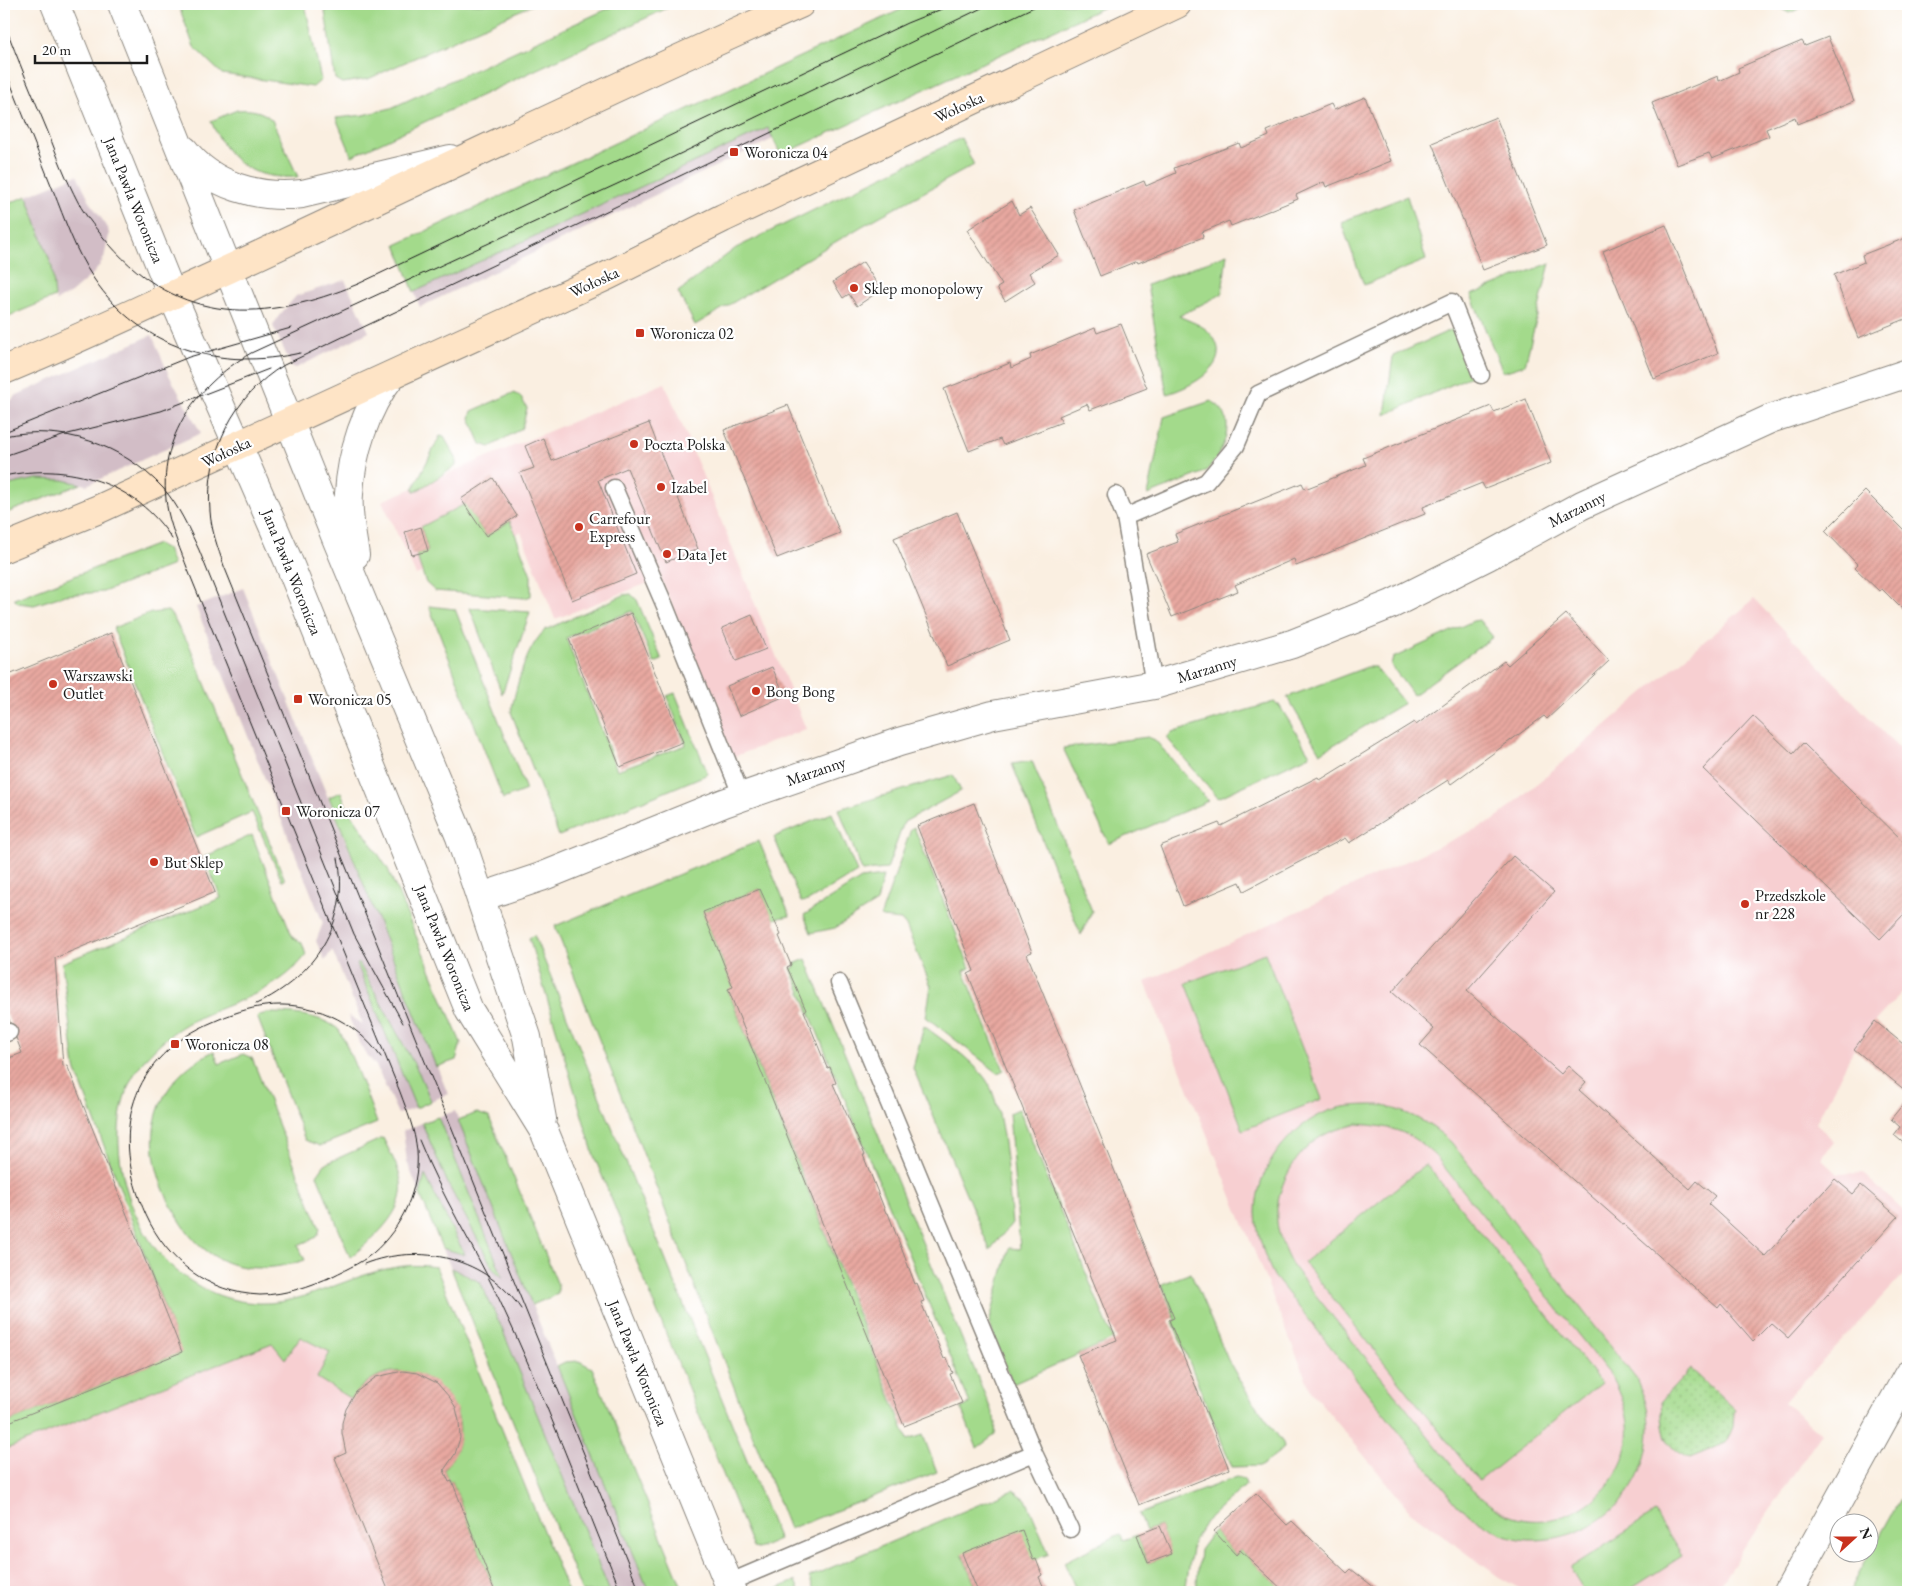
<svg xmlns="http://www.w3.org/2000/svg" width="1912" height="1596" font-family="'EB Garamond',serif">
	<defs>
		<pattern id="park-dots" width="8" height="8" patternUnits="userSpaceOnUse" patternTransform="scale(1.25)"><rect width="8" height="8" fill="#a3da8b"/><path d="M2 2h.1M6 6h.1" fill="none" stroke="#8cba77" stroke-width="1.8" stroke-linecap="round"/></pattern>
		<pattern id="building-hatch" width="6" height="6" patternUnits="userSpaceOnUse" patternTransform="scale(1.25)"><rect width="6" height="6" fill="#e8a8a0"/><path d="M-1 1l2-2M0 6l6-6M5 7l2-2" fill="none" stroke="#c69089"/></pattern>
	</defs>
	<rect width="100%" height="100%" fill="#fff"/>
	<filter id="ink" filterUnits="userSpaceOnUse"><feTurbulence type="fractalNoise" baseFrequency=".02" numOctaves="2"/><feDisplacementMap in="SourceGraphic" scale="10" xChannelSelector="R" yChannelSelector="G"/><feConvolveMatrix kernelMatrix="1 2 1 2 8 2 1 2 1" color-interpolation-filters="sRGB"/></filter>
	<filter id="wash" filterUnits="userSpaceOnUse"><feTurbulence type="fractalNoise" baseFrequency=".0096" numOctaves="4" result="noise"/><feDisplacementMap in="SourceGraphic" scale="20" xChannelSelector="R" yChannelSelector="G"/><feGaussianBlur stdDeviation="1.12" result="paint"/><feColorMatrix in="noise" values="0 0 0 0 0 0 0 0 0 0 0 0 0 0 0 0 0 1.4 0 .05"/><feComposite in="paint" operator="in"/></filter>
	<g filter="url(#wash)">
		<rect width="100%" height="100%" fill="#faefe1"/>
		<path fill="#f7cfd1" d="M 665,383 L 806,729 L 733,757 L 661,578 L 555,619 L 521,532 L 416,575 L 382,501 Z
			M 1754,599 L 1908,758 L 1908,986 L 1875,1021 L 1854,1049 L 1816,1123 L 1834,1142 L 1821,1158 L 1838,1174 L 1862,1173 L 1908,1215 L 1908,1270 L 1784,1402 L 1821,1433 L 1715,1592 L 1526,1592 L 1499,1577 L 1410,1511 L 1311,1391 L 1145,982 L 1493,821 Z
			M 322,1296 L 424,1327 L 531,1592 L 4,1592 L 4,1424 Z"/>
		<path fill="#d2bdc6" d="M 768,127 L 773,139 L 420,307 L 414,292 Z
			M 77,175 L 92,205 L 108,228 L 109,235 L 104,258 L 95,272 L 71,293 L 56,301 L 52,267 L 27,196 Z
			M 345,280 L 369,332 L 296,368 L 292,367 L 273,326 L 278,317 L 296,296 Z
			M 152,335 L 169,375 L 201,433 L 87,485 L 63,480 L 37,479 L 4,486 L 4,409 L 9,402 L 17,395 Z
			M 243,588 L 448,1094 L 431,1101 L 419,1073 L 359,963 L 416,1108 L 398,1114 L 376,1066 L 361,1047 L 348,1015 L 363,1025 L 332,950 L 325,961 L 316,941 L 323,923 L 196,607 Z
			M 455,1111 L 532,1305 L 649,1592 L 610,1592 L 500,1324 L 472,1277 L 451,1268 L 442,1248 L 464,1254 L 425,1175 L 420,1194 L 407,1162 L 403,1131 L 422,1123 L 466,1218 L 494,1270 L 502,1276 L 438,1117 Z"/>
		<path fill="#a3da8b" stroke="#607b54" fill-rule="evenodd" d="M 178,4 L 305,4 L 321,80 L 313,87 L 222,74 L 194,47 Z
			M 351,4 L 534,4 L 368,79 L 342,83 L 335,79 L 325,11 Z
			M 618,4 L 676,4 L 352,156 L 336,118 L 364,115 L 391,108 Z
			M 913,4 L 1111,4 L 781,155 L 768,128 L 414,292 L 396,245 Z
			M 1773,4 L 1808,4 L 1808,5 L 1789,13 Z
			M 237,110 C 250,109 262,110 272,120 L 298,177 C 252,180 228,162 211,121 Z
			M 961,138 L 974,165 L 864,225 L 695,325 L 678,292 L 736,248 Z
			M 27,196 L 52,267 L 55,297 L 4,318 L 4,205 Z
			M 1407,196 L 1426,260 L 1364,285 L 1341,222 Z
			M 1227,254 L 1222,294 L 1179,316 C 1189,321 1203,325 1210,333 C 1237,364 1191,387 1167,394 L 1147,285 Z
			M 1550,263 L 1525,365 L 1503,372 L 1471,295 Z
			M 1453,329 L 1473,375 L 1385,415 L 1393,356 Z
			M 513,393 L 520,396 L 527,408 L 522,428 L 490,447 L 481,444 L 470,418 L 472,411 Z
			M 1211,401 C 1241,416 1223,454 1205,472 L 1148,495 L 1164,417 Z
			M 440,436 L 444,437 L 456,458 L 456,466 L 415,492 L 413,489 Z
			M 37,479 L 63,480 L 81,484 L 4,514 L 4,486 Z
			M 465,504 L 486,536 L 510,521 L 531,575 L 531,596 L 525,598 L 435,591 L 426,583 L 416,554 L 428,551 L 421,527 Z
			M 158,544 L 167,549 L 173,565 L 103,592 L 65,595 L 34,605 L 18,603 L 14,599 Z
			M 631,594 L 637,600 L 662,660 L 654,663 L 632,611 L 566,638 L 617,770 L 686,745 L 667,696 L 675,693 L 708,774 L 559,836 L 511,712 C 517,684 525,650 545,630 L 624,595 Z
			M 429,606 L 455,609 L 526,790 L 503,799 Z
			M 470,608 L 530,612 L 502,694 Z
			M 168,611 C 177,620 179,633 188,642 L 285,880 L 282,881 L 252,812 L 196,837 L 113,628 L 151,613 Z
			M 1479,620 L 1493,637 L 1413,695 L 1391,665 L 1393,658 L 1473,621 Z
			M 1367,667 L 1375,667 L 1404,703 L 1320,753 L 1287,697 Z
			M 1274,702 L 1279,705 L 1310,755 L 1218,798 L 1167,738 L 1171,733 Z
			M 1148,737 L 1155,740 L 1208,801 L 1109,844 L 1063,748 Z
			M 1032,761 L 1092,911 L 1081,935 L 1012,764 Z
			M 953,775 L 961,791 L 904,822 L 887,869 L 862,871 L 839,809 Z
			M 341,792 L 346,805 L 388,869 L 461,1043 L 456,1060 L 436,1067 L 329,797 Z
			M 832,813 L 857,872 L 808,901 L 801,902 L 774,837 Z
			M 914,827 L 970,968 L 964,971 L 1004,1070 L 998,1073 L 926,1017 L 931,986 L 906,926 L 901,920 L 882,918 L 881,915 L 911,829 Z
			M 252,835 L 293,938 L 302,943 L 306,955 C 278,992 234,1001 194,1020 C 174,1030 155,1046 142,1063 C 98,1118 122,1218 169,1264 C 190,1284 217,1298 246,1302 C 312,1312 368,1255 436,1267 L 568,1592 L 495,1592 L 452,1481 L 449,1482 L 444,1470 C 498,1405 400,1330 351,1399 L 317,1378 L 330,1352 L 300,1337 L 285,1359 L 272,1343 L 4,1450 L 4,1424 L 181,1352 L 75,1068 L 62,963 L 221,898 L 204,857 Z
			M 759,841 L 790,916 L 773,919 L 760,889 L 703,912 L 733,987 L 728,990 L 908,1440 L 923,1435 L 937,1472 L 789,1529 L 555,926 Z
			M 883,876 L 877,902 L 835,928 L 811,933 L 804,915 L 861,879 Z
			M 534,935 L 779,1540 L 758,1549 L 753,1548 L 594,1156 L 529,938 Z
			M 1265,953 L 1322,1099 L 1243,1130 L 1186,983 Z
			M 806,959 L 996,1422 L 995,1435 L 977,1448 L 961,1408 L 970,1404 L 791,968 L 795,967 L 794,964 Z
			M 359,963 L 419,1073 L 431,1101 L 416,1108 L 357,964 Z
			M 267,1013 C 289,1013 319,1014 338,1029 C 344,1035 372,1109 377,1123 L 320,1146 L 305,1140 L 257,1016 Z
			M 924,1026 C 945,1042 969,1057 985,1078 C 1005,1104 1008,1187 1012,1223 L 990,1250 L 913,1068 Z
			M 214,1051 L 219,1064 L 243,1054 L 252,1058 L 320,1229 L 317,1237 L 298,1245 L 305,1260 C 279,1268 251,1272 226,1262 C 201,1252 186,1232 173,1209 C 139,1148 147,1084 214,1051 Z
			M 1380,1105 C 1409,1112 1429,1122 1451,1142 L 1637,1380 C 1641,1391 1647,1402 1648,1413 C 1657,1485 1601,1541 1530,1540 C 1502,1539 1479,1522 1458,1506 L 1274,1276 C 1264,1256 1257,1235 1256,1213 C 1256,1168 1290,1125 1331,1110 C 1347,1105 1364,1105 1380,1105 ZM 1357,1124 C 1395,1127 1410,1131 1437,1158 L 1612,1377 C 1623,1397 1632,1423 1627,1446 C 1616,1496 1563,1532 1513,1517 C 1497,1512 1481,1498 1469,1487 L 1294,1268 C 1287,1255 1281,1243 1278,1229 C 1271,1193 1295,1148 1328,1133 C 1337,1129 1348,1127 1357,1124 Z
			M 1019,1109 L 1113,1339 L 1013,1384 L 989,1323 L 1009,1248 L 1020,1249 L 1009,1113 Z
			M 477,1113 L 489,1117 L 558,1285 L 558,1294 L 532,1305 L 458,1120 Z
			M 438,1117 L 503,1277 L 494,1270 L 449,1186 L 422,1123 Z
			M 383,1138 C 389,1151 399,1167 401,1182 C 406,1212 371,1241 350,1257 L 317,1175 L 325,1164 Z
			M 1426,1164 L 1601,1383 L 1479,1481 L 1304,1262 Z
			M 425,1175 L 465,1255 L 442,1248 L 420,1194 Z
			M 451,1268 L 480,1282 L 500,1324 L 610,1592 L 582,1592 Z
			M 1191,1273 L 1228,1360 L 1247,1393 L 1283,1443 L 1284,1448 L 1261,1466 L 1232,1467 L 1173,1322 L 1176,1320 L 1162,1284 Z
			M 579,1361 L 592,1368 L 684,1592 L 649,1592 L 557,1366 L 565,1362 Z
			M 1237,1477 L 1244,1479 L 1246,1485 L 1205,1522 L 1193,1542 L 1185,1592 L 1077,1592 L 1064,1562 L 1120,1534 L 1124,1540 L 1137,1535 L 1148,1563 L 1171,1554 L 1160,1526 L 1146,1531 L 1139,1514 Z
			M 1908,1485 L 1908,1592 L 1849,1592 Z
			M 1013,1490 L 1026,1499 L 1049,1554 L 1033,1560 L 962,1554 L 978,1592 L 815,1592 L 809,1577 Z
			M 1655,1513 L 1682,1556 L 1626,1592 L 1585,1592 L 1570,1568 Z
			M 1214,1531 L 1236,1555 L 1240,1550 L 1285,1592 L 1196,1592 L 1200,1550 Z
			M 795,1581 L 800,1592 L 776,1592 L 774,1590 Z"/>
		<path fill="url(#park-dots)" stroke="#607b54" d="M 324,4 L 351,4 L 325,11 Z
			M 1691,1369 L 1736,1410 L 1734,1413 L 1733,1427 L 1726,1443 L 1690,1458 C 1661,1448 1663,1427 1661,1401 Z"/>
		<g id="blocks">
			<path fill="url(#building-hatch)" d="M 1828,37 L 1854,101 L 1797,124 L 1795,117 L 1766,129 L 1769,136 L 1712,159 L 1709,153 L 1677,165 L 1652,103 L 1718,76 L 1719,81 L 1739,72 L 1738,68 L 1802,41 L 1805,46 Z
				M 1365,97 L 1391,161 L 1326,187 L 1324,182 L 1296,195 L 1298,199 L 1231,226 L 1229,221 L 1202,232 L 1203,237 L 1138,263 L 1137,261 L 1100,276 L 1074,210 L 1144,181 L 1146,186 L 1176,173 L 1174,168 L 1239,143 L 1241,148 L 1269,136 L 1267,131 L 1331,104 L 1334,110 Z
				M 1496,117 L 1547,245 L 1483,270 L 1432,143 Z
				M 1012,201 L 1019,215 L 1030,208 L 1059,255 L 1029,273 L 1035,282 L 1005,301 L 997,288 L 1002,285 L 967,230 Z
				M 1666,225 L 1718,353 L 1654,379 L 1603,251 Z
				M 1908,237 L 1908,318 L 1858,338 L 1834,275 L 1864,262 L 1862,255 Z
				M 863,262 L 881,290 L 857,306 L 849,294 L 843,298 L 833,282 Z
				M 1121,324 L 1147,388 L 1090,410 L 1087,404 L 1059,416 L 1062,422 L 1003,445 L 1000,439 L 969,451 L 944,389 L 1010,363 L 1011,368 L 1031,359 L 1030,355 L 1095,328 L 1097,333 Z
				M 1526,399 L 1551,463 L 1485,489 L 1482,483 L 1423,507 L 1425,514 L 1296,566 L 1294,559 L 1235,585 L 1238,591 L 1172,617 L 1146,554 L 1178,542 L 1175,534 L 1302,483 L 1305,489 L 1366,465 L 1363,458 L 1491,406 L 1494,412 Z
				M 788,405 L 840,533 L 777,558 L 724,430 Z
				M 649,423 L 698,549 L 666,562 L 627,468 L 598,480 L 636,574 L 572,600 L 520,473 L 534,468 L 525,446 L 543,438 L 552,461 Z
				M 493,478 L 517,516 L 486,536 L 461,499 Z
				M 1865,491 L 1908,534 L 1908,615 L 1882,589 L 1879,591 L 1855,568 L 1858,565 L 1825,531 Z
				M 957,512 L 1010,640 L 947,666 L 894,538 Z
				M 421,527 L 428,551 L 412,555 L 405,532 Z
				M 631,613 L 683,742 L 620,767 L 569,639 Z
				M 1566,614 L 1609,661 L 1547,719 L 1544,716 L 1451,784 L 1448,780 L 1349,843 L 1345,838 L 1244,891 L 1240,882 L 1183,906 L 1160,846 L 1219,823 L 1221,826 L 1318,777 L 1320,780 L 1414,722 L 1416,725 L 1504,661 L 1508,665 Z
				M 752,615 L 766,649 L 736,661 L 722,628 Z
				M 111,633 L 215,892 L 55,958 L 63,1066 L 67,1065 L 182,1352 L 4,1424 L 4,1060 L 22,1053 L 4,1007 L 4,677 Z
				M 772,667 L 785,696 L 739,716 L 727,686 Z
				M 1753,716 L 1793,754 L 1803,743 L 1908,846 L 1908,906 L 1904,910 L 1906,912 L 1880,939 L 1703,769 Z
				M 974,803 L 1032,952 L 1027,954 L 1174,1318 L 1169,1320 L 1229,1469 L 1139,1505 L 1078,1355 L 1117,1340 L 968,974 L 974,971 L 917,826 Z
				M 1513,856 L 1554,892 L 1467,991 L 1561,1074 L 1568,1066 L 1586,1082 L 1579,1090 L 1690,1189 L 1697,1181 L 1715,1196 L 1708,1204 L 1765,1256 L 1835,1179 L 1853,1194 L 1861,1185 L 1898,1217 L 1788,1338 L 1771,1323 L 1753,1341 L 1721,1304 L 1718,1308 L 1420,1045 L 1434,1029 L 1392,992 Z
				M 760,889 L 781,935 L 779,936 L 791,965 L 787,967 L 806,1010 L 804,1011 L 827,1068 L 830,1067 L 836,1083 L 833,1084 L 865,1155 L 863,1155 L 886,1213 L 888,1213 L 915,1284 L 917,1283 L 924,1301 L 921,1302 L 944,1359 L 947,1358 L 953,1373 L 950,1374 L 962,1403 L 904,1426 L 728,989 L 733,987 L 703,912 Z
				M 1875,1021 L 1908,1048 L 1908,1088 L 1906,1091 L 1854,1049 Z
				M 1908,1098 L 1908,1145 L 1907,1146 L 1894,1135 L 1900,1127 L 1891,1119 Z
				M 403,1371 L 417,1373 L 437,1383 L 450,1398 L 456,1408 L 459,1421 L 460,1438 L 455,1454 L 444,1470 L 449,1482 L 452,1481 L 495,1592 L 389,1592 L 335,1458 L 346,1453 L 342,1433 L 342,1423 L 346,1409 L 356,1392 L 376,1377 Z
				M 1256,1493 L 1287,1525 L 1292,1521 L 1347,1573 L 1351,1569 L 1380,1592 L 1285,1592 L 1240,1550 L 1236,1555 L 1214,1531 Z
				M 1160,1526 L 1172,1554 L 1148,1563 L 1137,1535 Z
				M 1022,1530 L 1033,1560 L 1036,1559 L 1042,1575 L 1039,1577 L 1046,1592 L 978,1592 L 962,1553 Z"/>
		</g>
	</g>
	<g filter="url(#ink)">
		<use href="#blocks" fill-opacity="0" stroke="#8b867e" stroke-width="1"/>
		<g fill="none" stroke-linecap="round" stroke-linejoin="round">
			<g stroke="#8b867e" stroke-width="19">
				<path id="service" d="M 614,488 L 665,606 L 742,797
					M 1116,495 L 1125,517 L 1154,685
					M 1125,517 L 1206,482 L 1236,446 L 1258,394 L 1452,302 L 1481,375
					M 839,983 L 1034,1453 L 1070,1529
					M 4,1034 L 9,1032
					M 728,1583 L 1034,1453"/>
			</g>
			<g stroke="#8b867e" stroke-width="30">
				<path id="minor" d="M 481,897 L 541,877 L 724,803 L 899,742 L 993,715 L 1154,685 L 1292,644 L 1392,604 L 1488,556 L 1582,505 L 1770,419 L 1908,373
					M 1788,1592 L 1908,1375"/>
			</g>
			<g stroke="#8b867e" stroke-width="30">
				<path id="tertiary" d="M 55,4 L 172,295 L 287,558 L 469,1010 L 545,1133 L 732,1592
					M 122,4 L 336,538 L 460,837 L 527,1037 L 542,1119
					M 184,150 C 211,186 259,199 302,194 L 450,159
					M 355,555 C 352,535 347,514 349,494 C 351,454 366,407 391,376"/>
			</g>
			<g stroke="#8b867e" stroke-width="30">
				<path id="secondary" d="M 4,370 C 80,339 154,303 229,269 C 419,181 608,89 800,4
					M 4,548 L 99,509 L 609,275 L 723,218 L 1177,4"/>
			</g>
			<use href="#service" stroke="#fff" stroke-width="16"/>
			<use href="#minor" stroke="#fff" stroke-width="28"/>
			<use href="#tertiary" stroke="#fff" stroke-width="28"/>
			<use href="#secondary" stroke="#fee4c6" stroke-width="28"/>
			<path stroke="#1c1c1c" stroke-width="1" d="M 4,23 C 18,60 33,96 48,132 C 57,156 66,179 78,202 C 86,217 98,231 109,244 C 180,325 264,323 358,284 L 907,23 L 954,4
				M 4,67 C 20,108 37,149 53,190 C 65,220 75,251 94,279 C 141,349 221,371 300,353
				M 7,431 L 189,357 L 291,328
				M 4,436 C 62,424 122,444 163,488 C 179,506 189,529 199,550 L 354,934 L 403,1023
				M 4,456 L 68,434 L 161,411 L 269,369
				M 4,476 C 68,462 136,482 172,539
				M 256,1004 C 313,978 351,922 338,858
				M 419,1140 C 441,1195 473,1245 499,1299 C 544,1394 581,1494 621,1592
				M 364,1264 C 420,1242 487,1258 521,1309
				M 333,1276 C 310,1286 286,1295 260,1295 C 208,1293 167,1261 146,1215 C 109,1133 129,1057 215,1021 C 231,1014 248,1008 265,1006 C 310,1000 355,1020 381,1057
				M 327,1279 C 342,1271 360,1264 373,1253 C 402,1228 420,1188 417,1151 C 415,1130 407,1111 400,1092 L 188,570 C 181,551 172,531 168,512 C 154,443 194,386 251,353 L 628,179 L 990,4
				M 640,1592 L 224,566 C 218,548 211,530 210,511 C 205,453 234,395 284,365 L 1040,4"/>
		</g>
	</g>
	<g fill="#c8321e" stroke="#fff" stroke-width="2">
		<rect x="729" y="147" width="10" height="10" rx="2.5"/>
		<circle cx="854" cy="288" r="5"/>
		<rect x="635" y="328" width="10" height="10" rx="2.5"/>
		<circle cx="634" cy="444" r="5"/>
		<circle cx="661" cy="487" r="5"/>
		<circle cx="579" cy="527" r="5"/>
		<circle cx="667" cy="554" r="5"/>
		<circle cx="53" cy="684" r="5"/>
		<circle cx="756" cy="691" r="5"/>
		<rect x="293" y="694" width="10" height="10" rx="2.5"/>
		<rect x="281" y="806" width="10" height="10" rx="2.5"/>
		<circle cx="154" cy="862" r="5"/>
		<circle cx="1745" cy="904" r="5"/>
		<rect x="170" y="1039" width="10" height="10" rx="2.5"/>
	</g>
	<g text-anchor="middle" dominant-baseline="central" stroke-width="4.5" stroke-linejoin="round" paint-order="stroke">
		<g font-size="16" fill="#1c1c1c" stroke="#fff">
			<text transform="translate(959 107) rotate(-25)">Wołoska</text>
			<text transform="translate(134 200) rotate(68)">Jana Pawła Woronicza</text>
			<text transform="translate(594 282) rotate(-25)">Wołoska</text>
			<text transform="translate(226 452) rotate(-25)">Wołoska</text>
			<text transform="translate(1577 509) rotate(-27)">Marzanny</text>
			<text transform="translate(292 572) rotate(68)">Jana Pawła Woronicza</text>
			<text transform="translate(1207 669) rotate(-17)">Marzanny</text>
			<text transform="translate(816 771) rotate(-19)">Marzanny</text>
			<text transform="translate(445 948) rotate(68)">Jana Pawła Woronicza</text>
			<text transform="translate(638 1363) rotate(68)">Jana Pawła Woronicza</text>
		</g>
		<g font-size="16" fill="#1c1c1c" stroke="#fff" text-anchor="start">
			<text x="744" y="152">Woronicza 04</text>
			<text x="864" y="288">Sklep monopolowy</text>
			<text x="650" y="333">Woronicza 02</text>
			<text x="644" y="444">Poczta Polska</text>
			<text x="671" y="487">Izabel</text>
			<text x="589" y="518">Carrefour<tspan x="589" dy="18">Express</tspan></text>
			<text x="677" y="554">Data Jet</text>
			<text x="63" y="675">Warszawski<tspan x="63" dy="18">Outlet</tspan></text>
			<text x="766" y="691">Bong Bong</text>
			<text x="308" y="699">Woronicza 05</text>
			<text x="296" y="811">Woronicza 07</text>
			<text x="164" y="862">But Sklep</text>
			<text x="1755" y="895">Przedszkole<tspan x="1755" dy="18">nr 228</tspan></text>
			<text x="185" y="1044">Woronicza 08</text>
		</g>
	</g>
	<rect width="1912" height="1596" fill="none" stroke="#fff" stroke-width="20"/>
	<g transform="translate(1854 1538) rotate(69)"><circle r="24" fill="#ffffff" stroke="#a4a4a4"/>
	<path d="M0-4L9 19L0 12L-9 19Z" fill="#c8321e"/>
	<text y="-8" font-size="14" font-weight="bold" text-anchor="middle" fill="#1c1c1c">N</text>
	</g>
	<path d="M35 55v8h112v-8" fill="none" stroke="#1c1c1c" stroke-width="2.5"/>
	<text x="42" y="55" font-size="15" fill="#1c1c1c" stroke="#ffffff" stroke-width="4" paint-order="stroke">20 m</text>
</svg>
